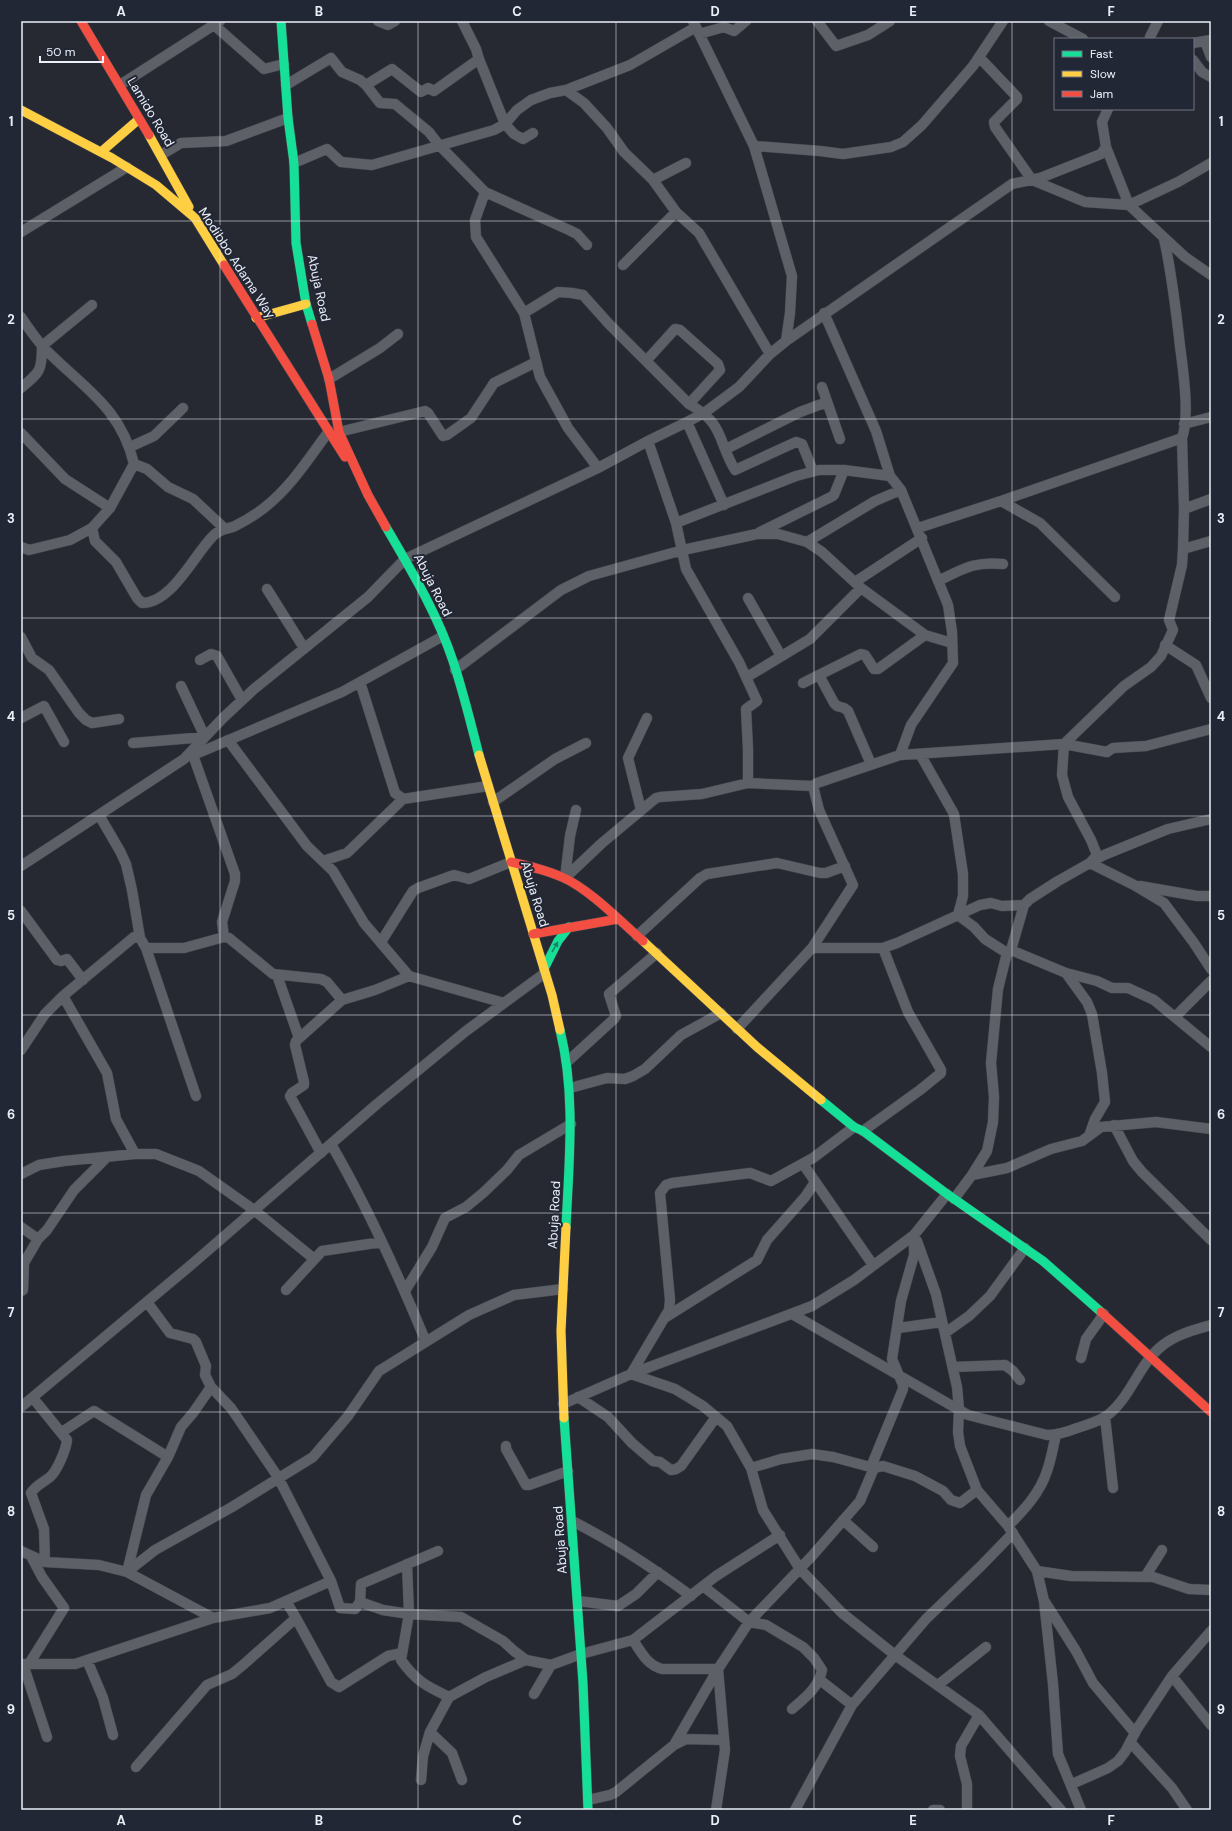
<svg xmlns="http://www.w3.org/2000/svg" width="1232" height="1831" font-family="'DM Sans',sans-serif">
	<rect width="100%" height="100%" fill="#262931"/>
	<g fill="none" stroke-linecap="round" stroke-linejoin="round">
		<g stroke="#44464d" stroke-width="11">
			<path id="street" d="M 378,21 L 388,25 L 395,21
				M 462,21 L 476,49 L 479,59 L 505,124 L 514,134 L 523,139 L 533,133
				M 817,21 L 836,46 L 868,35 L 890,21
				M 1049,21 L 1083,39
				M 214,25 L 264,69 L 284,64
				M 699,34 L 724,27 L 734,31 L 746,21
				M 1150,37 L 1158,21
				M 1205,41 L 1211,57
				M 1193,43 L 1211,40
				M 979,57 L 1017,97 L 1017,99 L 994,122 L 995,127 L 1032,180 L 1085,202 L 1129,205 L 1178,182 L 1211,163
				M 1193,60 L 1202,72 L 1211,77
				M 120,85 L 220,21
				M 286,85 L 331,58 L 342,72 L 360,80 L 366,85 L 392,69 L 421,92 L 428,88 L 434,91 L 479,59
				M 366,85 L 380,103 L 395,104 L 429,132 L 439,145 L 485,192 L 569,230 L 577,234 L 587,245
				M 566,90 L 584,103 L 607,128 L 624,152 L 653,180 L 676,212 L 699,233 L 770,354
				M 1108,109 L 1102,122 L 1106,147 L 1129,205 L 1185,257 L 1211,275
				M 754,146 L 820,151 L 843,154 L 891,147 L 903,142 L 922,125 L 973,66 L 1003,21
				M 161,155 L 181,143 L 226,141 L 288,118
				M 294,163 L 327,149 L 341,162 L 372,165 L 494,130 L 505,124 L 517,110 L 531,100 L 550,93 L 566,90 L 630,65 L 696,27
				M 653,180 L 686,163
				M 485,192 L 475,220 L 476,237 L 524,313 L 540,377 L 568,428 L 598,468
				M 21,232 L 127,167
				M 623,265 L 676,212
				M 524,313 L 558,292 L 572,293 L 583,295 L 609,324 L 689,404 C 725,424 717,440 735,470 L 796,442 L 802,444 L 813,471
				M 824,313 L 876,431 L 890,476 L 901,490 L 948,605 L 952,632 L 953,663 L 911,725 L 900,755
				M 21,317 C 29,329 37,341 47,351 C 85,389 121,408 134,464 L 110,508 L 92,528 L 70,540 L 29,550 L 21,547
				M 786,341 L 1012,184 L 1040,178 L 1101,154 L 1106,147
				M 646,361 L 675,329 L 680,330 L 718,364 L 720,370 L 689,404
				M 329,379 L 380,348 L 398,334
				M 822,387 L 840,439
				M 21,388 C 40,372 42,371 42,346 L 92,305
				M 687,422 L 724,505
				M 1184,424 L 1211,417
				M 339,432 L 425,411 L 428,413 L 441,433 L 443,436 L 447,435 L 471,418 L 494,383 L 536,362
				M 21,433 L 65,479 L 110,508
				M 648,441 L 676,523 L 686,569 L 739,662 L 757,701 L 746,709 L 748,749 L 748,783
				M 130,447 L 154,436 L 183,408
				M 726,449 L 800,412 L 827,402
				M 134,464 L 147,469 L 168,487 L 193,499 L 224,528
				M 1001,501 L 1040,523 L 1115,597
				M 1184,509 L 1211,499
				M 676,523 L 796,476 L 819,470 L 844,470 L 890,476
				M 92,528 L 95,541 L 116,562 L 137,598 L 142,603 C 172,603 194,555 213,536 C 222,527 227,530 235,526 C 245,521 255,515 264,508 C 291,487 309,458 329,431
				M 918,528 L 1001,501 L 1182,438
				M 760,532 L 831,497 L 834,495 L 844,470
				M 807,542 L 875,501 L 901,490
				M 1183,549 L 1211,541
				M 938,581 C 963,569 974,561 1003,564
				M 855,582 L 922,538
				M 267,589 L 304,648
				M 748,598 L 781,656
				M 21,637 L 32,658 L 49,670 L 79,713 L 86,720 L 92,723 L 119,719
				M 1165,645 L 1196,665 L 1211,698
				M 200,660 L 211,654 L 217,656 L 242,700
				M 455,670 L 561,590 L 589,576 L 683,550 L 757,534 L 778,534 L 807,542 L 822,552 L 861,588 L 925,635 L 952,643
				M 819,675 L 834,703 L 837,706 L 844,708 L 848,711 L 871,764
				M 747,677 L 810,639 L 861,588
				M 360,682 L 395,793 L 403,799 L 488,786
				M 803,683 L 861,654 L 865,655 L 874,669 L 878,669 L 925,635
				M 21,718 L 44,706 L 64,742
				M 228,740 L 307,846 L 333,871 L 364,923 L 409,976 L 504,1003
				M 133,743 L 205,737 L 181,686
				M 920,754 L 954,814 L 963,874 L 963,896 L 958,915 L 974,927 L 985,939 L 1007,953
				M 193,755 L 235,874 L 235,881 L 222,922 L 224,937
				M 191,756 L 342,692 L 443,636
				M 493,802 L 555,759 L 586,743
				M 641,810 L 628,758 L 647,718
				M 99,815 L 120,851 L 126,864 L 132,890 L 140,938 L 146,948 L 196,1096
				M 323,861 L 347,853 L 403,799
				M 1090,863 L 1097,855 L 1091,840 L 1068,797 L 1062,775 L 1064,744 L 1124,686 L 1151,667 L 1161,656 L 1173,630 L 1169,620 L 1182,565 L 1183,549 L 1184,509 L 1182,438 C 1190,416 1183,369 1180,346 C 1176,310 1172,274 1164,239
				M 1090,863 L 1134,885 L 1164,903 L 1194,943 L 1211,969
				M 21,866 L 184,759 L 223,718 L 254,689 L 368,597 L 405,559 L 598,468 L 648,441 L 687,422 L 704,413 L 739,387 L 770,354 L 786,341 L 790,313 L 792,276 L 754,146 L 693,21
				M 565,878 L 602,843 L 656,798 L 660,797 L 702,794 L 748,783 L 813,786 L 817,783 L 900,755 L 1064,744 L 1107,752 L 1113,748 L 1146,746 L 1211,729
				M 565,878 L 570,836 L 576,810
				M 1140,886 L 1197,896 L 1211,896
				M 21,911 L 57,960 L 61,961 L 67,959 L 83,980
				M 637,936 L 700,878 L 707,874 L 777,863 L 820,873 L 826,873 L 845,866
				M 381,942 L 413,891 L 418,888 L 454,875 L 469,879 L 511,862
				M 146,948 L 184,948 L 224,937 L 229,938 L 273,974 L 321,979 L 327,982 L 342,1000
				M 812,948 L 883,948 L 897,943 L 980,905 L 991,903 L 1002,906 L 1024,905 L 1030,899 L 1058,881 L 1104,855 L 1168,829 L 1211,819
				M 1011,950 L 1066,973 L 1097,981 L 1112,988 L 1128,988 L 1154,1000 L 1211,1047
				M 1066,973 L 1087,1002 L 1092,1014 L 1102,1073 L 1105,1102 L 1095,1119 L 1089,1136
				M 277,975 L 299,1038
				M 63,996 L 107,1073 L 116,1119 L 135,1154
				M 1175,1017 L 1211,981
				M 737,1029 L 812,948 L 853,885 L 819,810 L 813,786
				M 21,1050 L 45,1014 L 63,996 L 134,937 L 140,938
				M 567,1062 L 614,1019 L 616,1016 L 609,994 L 657,953
				M 570,1088 L 607,1078 L 625,1079 L 633,1076 L 645,1069 L 681,1035 L 721,1013
				M 1114,1125 L 1133,1161 L 1142,1172 L 1211,1240
				M 854,1127 L 813,1158 L 771,1181 L 750,1173 L 672,1183 L 666,1185 L 660,1193 L 670,1300 L 669,1310 L 631,1374 L 675,1389 L 703,1406 L 727,1426 L 751,1468 L 763,1510 L 800,1569 L 842,1613 L 895,1655 L 979,1715 L 1061,1810
				M 863,1131 L 920,1090 L 941,1073 L 941,1070 L 908,1012 L 883,948
				M 331,1144 C 368,1208 398,1274 426,1342
				M 321,1153 L 290,1096 L 292,1093 L 304,1085 L 304,1082 L 295,1045 L 296,1041 L 342,1000 L 375,990 L 409,976
				M 803,1164 L 873,1265
				M 21,1174 L 39,1165 L 64,1161 L 135,1154 L 156,1154 L 199,1171 L 254,1210 L 313,1258
				M 972,1175 L 1007,1168 L 1051,1149 L 1082,1141 L 1101,1127 L 1156,1122 L 1211,1129
				M 954,1199 L 972,1175 L 987,1151 L 993,1122 L 994,1097 L 991,1063 L 998,989 L 1007,953 L 1011,950 L 1024,905
				M 21,1227 L 38,1239
				M 917,1241 L 936,1294 L 957,1387 L 959,1409 L 958,1432 L 960,1446 L 977,1490 L 1008,1526 L 1037,1571 L 1044,1601 L 1053,1684 L 1058,1754 L 1081,1810
				M 286,1290 L 322,1251 L 382,1242
				M 21,1291 L 23,1290 L 24,1263 L 38,1239 L 47,1230 L 74,1190 L 106,1158
				M 405,1291 L 432,1247 L 445,1218 L 466,1207 L 483,1193 L 507,1170 L 519,1155 L 571,1124
				M 147,1302 L 170,1333 L 193,1339 L 196,1342 L 206,1366 L 205,1375 L 211,1387 L 231,1408 L 278,1477 L 331,1581
				M 792,1314 L 968,1415 L 1047,1435 C 1057,1435 1067,1432 1077,1428 C 1086,1425 1097,1422 1105,1417 C 1131,1399 1138,1364 1163,1345 C 1177,1334 1194,1330 1211,1325
				M 666,1317 L 757,1260 L 767,1240 L 805,1197 L 815,1182
				M 898,1328 L 942,1322
				M 945,1333 L 969,1316 L 990,1296 L 1025,1248
				M 1081,1358 L 1086,1339 L 1104,1314
				M 953,1367 L 1005,1365 L 1013,1371 L 1020,1380
				M 578,1397 L 608,1417 L 632,1443 L 653,1461 L 660,1462 L 671,1470 L 676,1469 L 681,1466 L 716,1417
				M 33,1398 L 67,1440 C 66,1450 57,1471 50,1477 C 44,1482 35,1486 31,1493 L 44,1529 L 45,1562
				M 563,1404 L 631,1374 L 812,1306 L 854,1280 L 914,1235 L 947,1194
				M 21,1407 L 191,1265 L 377,1104 L 466,1031 L 545,973
				M 1105,1417 L 1113,1488
				M 62,1432 L 94,1411 L 168,1457
				M 506,1446 L 506,1449 L 526,1485 L 529,1485 L 568,1471
				M 751,1468 L 781,1459 L 812,1454 L 833,1457 L 874,1468 L 883,1466 L 915,1476 L 943,1491 L 951,1500 L 960,1503 L 977,1490
				M 843,1520 L 873,1547
				M 572,1521 C 614,1542 653,1568 691,1596
				M 1008,1526 C 1024,1510 1040,1493 1047,1471 C 1051,1460 1053,1447 1056,1435
				M 21,1551 L 45,1562 L 99,1565 L 127,1572 L 213,1618
				M 407,1564 L 409,1614 L 401,1660 C 416,1681 426,1686 449,1697 L 486,1677 L 526,1660
				M 1037,1571 L 1071,1576 L 1153,1577 L 1189,1589 L 1211,1590
				M 127,1572 L 155,1550 L 232,1507 L 313,1457 L 348,1416 L 379,1371 L 469,1315 L 514,1295 L 563,1289
				M 127,1572 L 146,1495 L 168,1457 L 181,1427 L 193,1413 L 211,1387
				M 1145,1577 L 1162,1550
				M 703,1586 L 749,1622 L 766,1625 L 803,1647 L 814,1658 L 822,1670 C 819,1687 805,1698 792,1709
				M 578,1601 L 618,1606 L 636,1594 L 658,1572
				M 360,1602 L 361,1584 L 438,1551
				M 1045,1602 L 1076,1651 L 1093,1683 L 1135,1733
				M 296,1618 L 331,1682 L 339,1687 L 388,1656 L 402,1653
				M 633,1640 C 641,1652 647,1665 662,1669 L 718,1669
				M 87,1660 L 103,1698 L 113,1735
				M 21,1664 L 75,1664 L 213,1618 L 270,1608 L 331,1581 L 340,1608 L 355,1609 L 360,1602 L 383,1610 L 409,1614 L 461,1617 L 503,1641 L 514,1651 L 526,1660 L 551,1665 L 581,1654 L 633,1640 L 716,1576 L 780,1535
				M 23,1664 L 47,1737
				M 29,1664 L 64,1608 L 42,1577 L 32,1558
				M 1172,1676 L 1211,1725
				M 820,1680 L 852,1705
				M 938,1685 L 986,1647
				M 534,1694 L 551,1665
				M 430,1732 L 452,1753 L 462,1780
				M 1130,1742 L 1172,1788 L 1187,1810
				M 674,1745 L 718,1669
				M 136,1767 L 207,1685 L 232,1674 L 243,1665 L 296,1618 L 286,1601
				M 421,1780 L 423,1756 L 430,1732 L 449,1697
				M 1072,1784 L 1108,1768 L 1118,1761 L 1125,1752 L 1137,1729 L 1172,1676 L 1211,1631
				M 588,1800 L 610,1795 L 616,1792 L 674,1745 L 686,1739 L 724,1740
				M 716,1810 L 725,1750 L 718,1669 L 749,1622 L 812,1556 L 860,1501 L 874,1468 L 873,1462 L 903,1389 L 903,1385 L 892,1359 L 901,1301 L 914,1255 L 914,1235
				M 795,1810 L 852,1705 L 926,1619 L 981,1566 L 1013,1533
				M 933,1810 L 940,1810
				M 967,1810 L 967,1784 L 960,1756 L 961,1746 L 979,1715"/>
		</g>
		<g stroke="#44464d" stroke-width="10">
			<path id="fast" d="M 281,21 L 288,118 L 294,163 L 296,243 L 306,304 L 312,324
				M 386,527 C 411,570 437,613 453,661 C 463,691 471,724 479,755
				M 544,969 L 558,941 L 569,927
				M 560,1030 C 576,1095 569,1161 566,1227
				M 821,1100 L 854,1127 L 863,1131 L 947,1194 L 1043,1261 L 1101,1312
				M 564,1418 L 583,1683 L 588,1810"/>
		</g>
		<g stroke="#44464d" stroke-width="10">
			<path id="slow" d="M 21,110 L 112,158 L 156,185 L 195,218 L 224,265
				M 149,135 L 189,207
				M 101,152 L 138,120
				M 256,318 L 306,304
				M 479,755 L 552,995 L 560,1030
				M 643,941 L 757,1047 L 821,1100
				M 564,1418 L 561,1331 L 566,1227"/>
		</g>
		<g stroke="#44464d" stroke-width="10">
			<path id="jam" d="M 81,21 L 149,135
				M 224,265 L 345,457
				M 312,324 L 329,379 L 339,432 L 368,495 L 386,527
				M 511,862 C 529,866 547,870 564,878 C 590,890 620,921 643,941
				M 533,934 L 618,919
				M 1101,1312 L 1211,1412"/>
		</g>
		<use href="#street" stroke="#5d6067" stroke-width="10"/>
		<use href="#fast" stroke="#16e098" stroke-width="9"/>
		<use href="#slow" stroke="#ffcf43" stroke-width="9"/>
		<use href="#jam" stroke="#f24e42" stroke-width="9"/>
	</g>
	<defs><path id="oneway-solid" d="M-6-.8H1V-3.2L6.5 0L1 3.2V.8H-6Z"/></defs>
	<use fill="#1c8466" href="#oneway-solid" transform="translate(555 947) rotate(-60)"/>
	<path fill="none" stroke="#ebeff8" stroke-width="1" stroke-opacity="0.55" d="M 220,21 L 220,1810M 418,21 L 418,1810M 616,21 L 616,1810M 814,21 L 814,1810M 1012,21 L 1012,1810M 21,221 L 1211,221M 21,419 L 1211,419M 21,618 L 1211,618M 21,816 L 1211,816M 21,1015 L 1211,1015M 21,1213 L 1211,1213M 21,1412 L 1211,1412M 21,1610 L 1211,1610"/>
	<g text-anchor="middle" dominant-baseline="central" stroke-width="4" stroke-linejoin="round" paint-order="stroke">
		<g font-size="13" fill="#ebeff8" stroke="#222735">
			<text transform="translate(151 112) rotate(59)">Lamido Road</text>
			<text transform="translate(237 263) rotate(57)">Modibbo Adama Way</text>
			<text transform="translate(319 288) rotate(78)">Abuja Road</text>
			<text transform="translate(433 585) rotate(63)">Abuja Road</text>
			<text transform="translate(535 894) rotate(73)">Abuja Road</text>
			<text transform="translate(554 1215) rotate(-87)">Abuja Road</text>
			<text transform="translate(560 1540) rotate(-94)">Abuja Road</text>
		</g>
	</g>
	<rect width="1232" height="1831" fill="none" stroke="#222735" stroke-width="44"/>
	<rect x="1054" y="38" width="140" height="72" fill="#222735" stroke="#727783"/>
	<rect x="1062" y="51" width="20" height="6" fill="#16e098" stroke="#727783"/>
	<text x="1090" y="58" font-size="12" fill="#ebeff8">Fast</text>
	<rect x="1062" y="71" width="20" height="6" fill="#ffcf43" stroke="#727783"/>
	<text x="1090" y="78" font-size="12" fill="#ebeff8">Slow</text>
	<rect x="1062" y="91" width="20" height="6" fill="#f24e42" stroke="#727783"/>
	<text x="1090" y="98" font-size="12" fill="#ebeff8">Jam</text>
	<path d="M40 56v6h63v-6" fill="none" stroke="#ebeff8" stroke-width="2"/>
	<text x="46" y="56" font-size="12" fill="#ebeff8" stroke="#222735" stroke-width="3" paint-order="stroke">50 m</text>
	<rect x="22" y="22" width="1188" height="1787" fill="none" stroke="#ebeff8" stroke-width="1.5"/>
	<g font-size="13" text-anchor="middle" font-weight="bold" fill="#ebeff8">
		<text x="121" y="16">A</text>
		<text x="319" y="16">B</text>
		<text x="517" y="16">C</text>
		<text x="715" y="16">D</text>
		<text x="913" y="16">E</text>
		<text x="1111" y="16">F</text>
		<text x="11" y="126">1</text>
		<text x="1221" y="126">1</text>
		<text x="11" y="324">2</text>
		<text x="1221" y="324">2</text>
		<text x="11" y="523">3</text>
		<text x="1221" y="523">3</text>
		<text x="11" y="721">4</text>
		<text x="1221" y="721">4</text>
		<text x="11" y="920">5</text>
		<text x="1221" y="920">5</text>
		<text x="11" y="1119">6</text>
		<text x="1221" y="1119">6</text>
		<text x="11" y="1317">7</text>
		<text x="1221" y="1317">7</text>
		<text x="11" y="1516">8</text>
		<text x="1221" y="1516">8</text>
		<text x="11" y="1714">9</text>
		<text x="1221" y="1714">9</text>
		<text x="121" y="1825">A</text>
		<text x="319" y="1825">B</text>
		<text x="517" y="1825">C</text>
		<text x="715" y="1825">D</text>
		<text x="913" y="1825">E</text>
		<text x="1111" y="1825">F</text>
	</g>
</svg>
